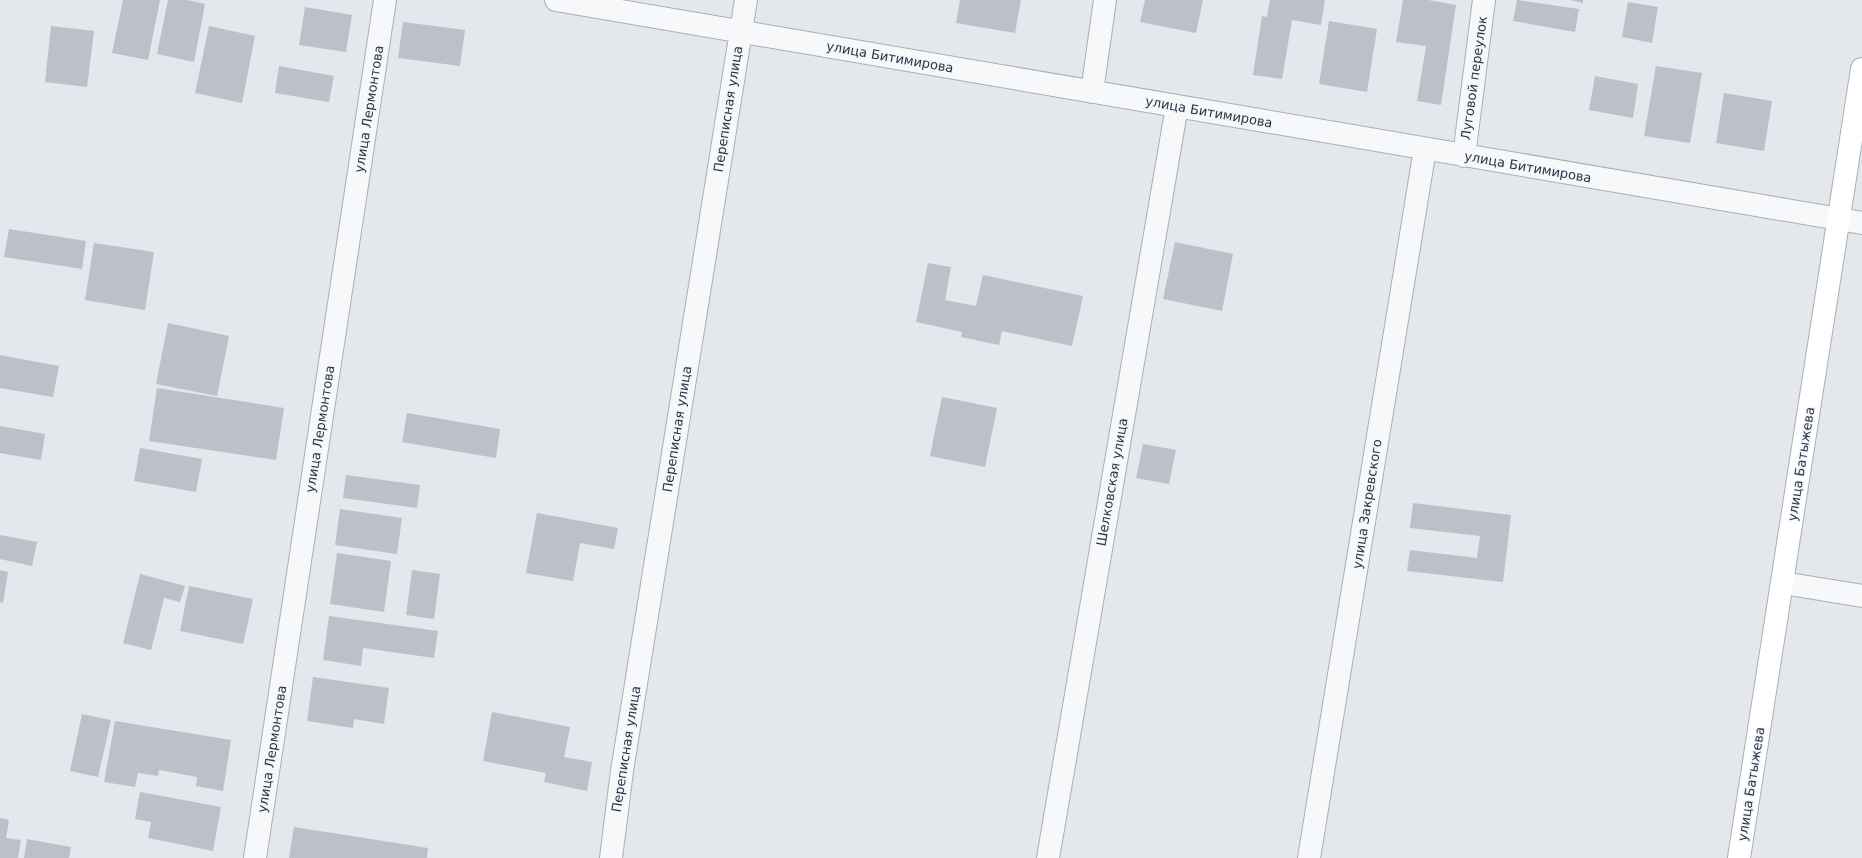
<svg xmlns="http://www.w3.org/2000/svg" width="1862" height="858" font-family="'DejaVu Sans',sans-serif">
	<rect width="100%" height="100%" fill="#e4e7ec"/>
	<path fill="#bbc0ca" d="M 123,0 L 160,0 L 148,60 L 112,53 Z
		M 168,0 L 187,0 L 205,4 L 194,62 L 157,54 Z
		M 960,0 L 1021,0 L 1015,33 L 956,23 Z
		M 1145,0 L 1203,0 L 1196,33 L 1140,22 Z
		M 1270,0 L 1325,0 L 1321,25 L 1292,20 L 1282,79 L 1253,75 L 1262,16 L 1267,17 Z
		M 1403,0 L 1428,0 L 1456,5 L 1441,105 L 1417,101 L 1426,46 L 1396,42 Z
		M 1517,0 L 1579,9 L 1575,32 L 1513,21 Z
		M 1570,0 L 1583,0 L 1583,3 Z
		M 1628,2 L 1658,7 L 1652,43 L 1622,37 Z
		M 305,7 L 352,15 L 346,52 L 299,45 Z
		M 1329,21 L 1377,29 L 1367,92 L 1319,84 Z
		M 403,22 L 465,30 L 460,66 L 398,58 Z
		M 51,26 L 94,31 L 87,87 L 45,82 Z
		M 209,26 L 255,36 L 242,103 L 195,93 Z
		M 279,66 L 334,76 L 329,102 L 275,93 Z
		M 1656,66 L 1702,73 L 1690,143 L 1644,136 Z
		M 1595,76 L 1638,84 L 1633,118 L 1589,110 Z
		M 1724,93 L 1772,101 L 1764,151 L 1716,143 Z
		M 9,229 L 86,241 L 82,269 L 4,257 Z
		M 1175,242 L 1233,254 L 1222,311 L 1163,299 Z
		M 94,243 L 154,252 L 145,310 L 85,300 Z
		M 928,263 L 951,267 L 945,300 L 976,306 L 983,275 L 1083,296 L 1072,346 L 1002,331 L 999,345 L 961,337 L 962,332 L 916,322 Z
		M 168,323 L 229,336 L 217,396 L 156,384 Z
		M 0,355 L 59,366 L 53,397 L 0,388 Z
		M 157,388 L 284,408 L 276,460 L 149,441 Z
		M 942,397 L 997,408 L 985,467 L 930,456 Z
		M 407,413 L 500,429 L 496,458 L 402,442 Z
		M 0,426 L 45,434 L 41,460 L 0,453 Z
		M 1143,444 L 1176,450 L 1169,484 L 1136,478 Z
		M 140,448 L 202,459 L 196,492 L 134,481 Z
		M 346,475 L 420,485 L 417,508 L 343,498 Z
		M 1413,503 L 1511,515 L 1503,582 L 1407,571 L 1410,550 L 1477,558 L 1480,536 L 1410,528 Z
		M 340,509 L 402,518 L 397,554 L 335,545 Z
		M 537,513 L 618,528 L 614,549 L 580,543 L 573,581 L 526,573 Z
		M 0,535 L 37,542 L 32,566 L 0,559 Z
		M 337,553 L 391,561 L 384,612 L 330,604 Z
		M 0,570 L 8,572 L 3,603 L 0,602 Z
		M 412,570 L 440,574 L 434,619 L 406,615 Z
		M 140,574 L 185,586 L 180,602 L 164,598 L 151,650 L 123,643 Z
		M 189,586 L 253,599 L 243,644 L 180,631 Z
		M 329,616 L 438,631 L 434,658 L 363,648 L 361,666 L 323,660 Z
		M 313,677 L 389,688 L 384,724 L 354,719 L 353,728 L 307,721 Z
		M 492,712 L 570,727 L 564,757 L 592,762 L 587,791 L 544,782 L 546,773 L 483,761 Z
		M 82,714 L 111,720 L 98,777 L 70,771 Z
		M 115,721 L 231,740 L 223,791 L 196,786 L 197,777 L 159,770 L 158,776 L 138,773 L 135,787 L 104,782 Z
		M 140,792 L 221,807 L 213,851 L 148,838 L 151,822 L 135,819 Z
		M 0,818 L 9,820 L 6,838 L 21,840 L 18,858 L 0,858 Z
		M 294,827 L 428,848 L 427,858 L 289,858 Z
		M 27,839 L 71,847 L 69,858 L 24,858 Z"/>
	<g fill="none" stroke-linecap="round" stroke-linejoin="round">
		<g stroke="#a9aeb7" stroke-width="24">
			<path id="street" d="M 556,0 L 1862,223
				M 1092,92 L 1105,0
				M 1464,156 L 1484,0
				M 1783,583 L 1862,596
				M 255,858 L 385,0
				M 611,858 L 622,771 L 746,0
				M 1048,858 L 1177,106
				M 1309,858 L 1425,149"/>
		</g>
		<g stroke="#a9aeb7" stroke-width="24">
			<path id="secondary" d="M 1739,858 L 1862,69"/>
		</g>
		<use href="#street" stroke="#f7f8fa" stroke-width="22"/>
		<use href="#secondary" stroke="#fff" stroke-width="22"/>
	</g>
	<g text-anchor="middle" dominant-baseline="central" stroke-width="3" stroke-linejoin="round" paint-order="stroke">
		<g font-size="13" fill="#2b3445" stroke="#f4f6f9">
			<text transform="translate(890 57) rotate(10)">улица Битимирова</text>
			<text transform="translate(1474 78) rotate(-82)">Луговой переулок</text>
			<text transform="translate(369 109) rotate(-81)">улица Лермонтова</text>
			<text transform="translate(728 109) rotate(-81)">Переписная улица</text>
			<text transform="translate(1209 112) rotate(10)">улица Битимирова</text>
			<text transform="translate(1528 167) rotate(10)">улица Битимирова</text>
			<text transform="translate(320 429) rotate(-81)">улица Лермонтова</text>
			<text transform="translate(677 429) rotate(-81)">Переписная улица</text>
			<text transform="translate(1801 464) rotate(-81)">улица Батыжева</text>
			<text transform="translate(1112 482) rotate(-80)">Шелковская улица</text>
			<text transform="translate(1367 504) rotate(-81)">улица Закревского</text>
			<text transform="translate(272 749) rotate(-81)">улица Лермонтова</text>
			<text transform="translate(626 749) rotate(-81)">Переписная улица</text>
			<text transform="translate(1751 784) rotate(-81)">улица Батыжева</text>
		</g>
	</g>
</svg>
